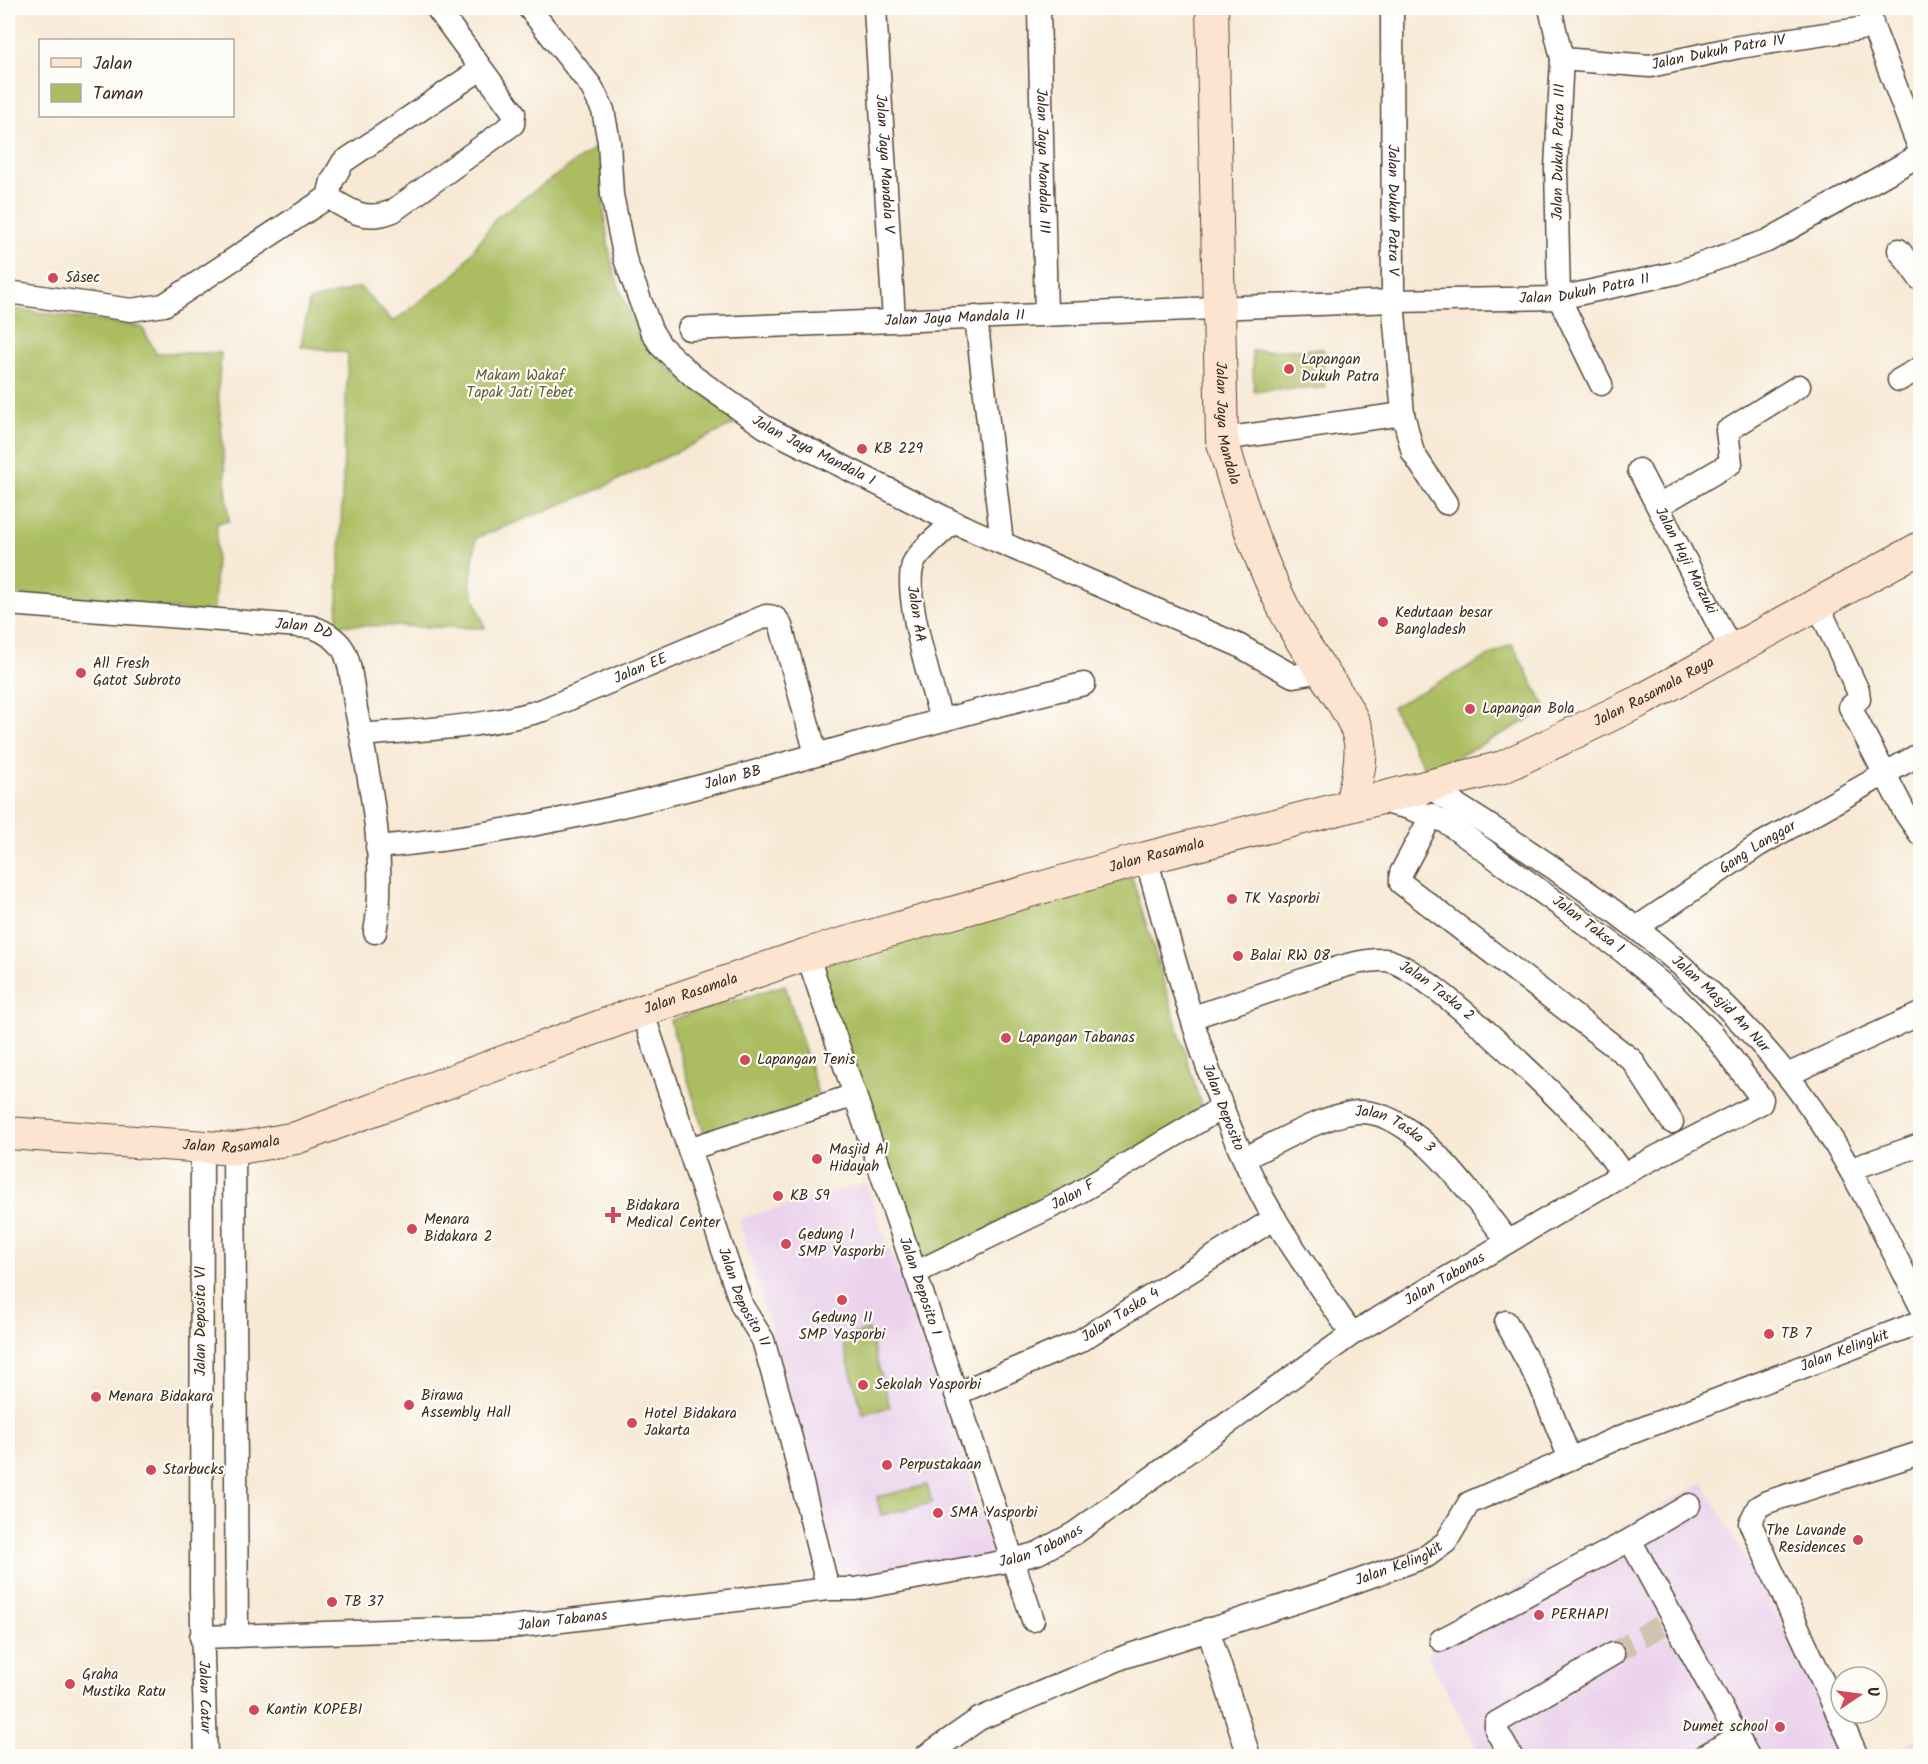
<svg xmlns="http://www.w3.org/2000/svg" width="1928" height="1764" font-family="Kalam,sans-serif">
	<rect width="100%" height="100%" fill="#fdfcf7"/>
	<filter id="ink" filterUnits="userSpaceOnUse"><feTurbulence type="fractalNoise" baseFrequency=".0167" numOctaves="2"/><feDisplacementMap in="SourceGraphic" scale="12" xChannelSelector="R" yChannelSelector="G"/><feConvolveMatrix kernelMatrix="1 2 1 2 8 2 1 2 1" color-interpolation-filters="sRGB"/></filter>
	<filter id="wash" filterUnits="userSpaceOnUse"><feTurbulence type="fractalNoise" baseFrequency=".008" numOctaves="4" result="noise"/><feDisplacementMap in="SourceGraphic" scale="24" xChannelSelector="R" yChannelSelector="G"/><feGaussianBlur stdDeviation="1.35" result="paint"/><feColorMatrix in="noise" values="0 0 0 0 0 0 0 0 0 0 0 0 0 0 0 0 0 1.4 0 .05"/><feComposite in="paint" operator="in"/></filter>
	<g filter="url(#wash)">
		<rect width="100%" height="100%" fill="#f7e9d5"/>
		<path fill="#ebd1ec" d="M 866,1183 L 966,1462 L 992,1556 L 845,1588 L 739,1219 Z
			M 1703,1482 L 1817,1686 L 1846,1756 L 1481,1756 L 1428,1655 L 1433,1635 Z
			M 1920,1738 L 1920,1756 L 1894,1756 L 1892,1753 Z"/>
		<path fill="#abbd61" stroke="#737440" stroke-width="1.5" d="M 602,143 C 602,223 606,302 664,362 C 686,384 716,402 741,421 L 595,491 L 476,538 L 470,585 L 485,628 L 337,625 L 348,353 L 301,346 L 309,301 L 360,287 L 393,322 L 458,272 L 496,218 Z
			M 8,308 L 142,327 L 156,353 L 221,353 L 218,391 L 229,521 L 217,523 L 214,613 L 8,593 Z
			M 1323,349 L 1325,388 L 1254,391 L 1252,351 Z
			M 1512,644 L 1547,710 L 1427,773 L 1392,707 Z
			M 1132,877 L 1203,1112 L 1075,1189 L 909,1266 L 806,964 Z
			M 785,985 L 820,1101 L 705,1136 L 670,1020 Z
			M 868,1330 L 890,1407 L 863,1414 L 841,1337 Z
			M 927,1485 L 932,1503 L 881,1515 L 877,1497 Z"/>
	</g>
	<g filter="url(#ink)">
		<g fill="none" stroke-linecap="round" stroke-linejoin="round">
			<path stroke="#d1c3b0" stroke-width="22" stroke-dasharray="22 11" stroke-linecap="butt" d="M 1613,1654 L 1665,1623"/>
			<g stroke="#574739" stroke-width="25">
				<g id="street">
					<path id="s1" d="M 529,8 L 591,86 L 603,110 L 609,142 L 612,195 L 625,259 L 651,330 L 661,346 L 694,377 L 765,427 L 953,522 L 1238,645 L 1293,676 L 1310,673 L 1318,666"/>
					<path id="s2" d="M 875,8 L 894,320"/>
					<path id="s3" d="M 1039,8 L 1046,314"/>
					<path id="s4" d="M 1392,8 L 1393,301 L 1403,414 L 1413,453 L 1446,503"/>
					<path d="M 1550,8 L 1562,59 L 1556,168 L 1559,298 L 1601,384"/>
					<path d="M 1869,8 L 1873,27 L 1920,150"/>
					<path id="s5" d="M 1562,59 L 1650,66 L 1739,47 L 1873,27"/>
					<path d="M 328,197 C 351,212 366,222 393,211 L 513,124 L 514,113 L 437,8"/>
					<path d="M 1899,250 L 1920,279"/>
					<path d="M 8,292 L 131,310 L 164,305 L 328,197 L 332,181 L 343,162 L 481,69"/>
					<path d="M 976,317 L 1002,543"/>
					<path id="s6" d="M 689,329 L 1393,301 L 1559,298 L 1676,273 L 1767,241 L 1920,155"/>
					<path d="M 1899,380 L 1920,368"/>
					<path d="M 1222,439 L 1403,414"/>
					<path id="s7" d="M 1639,470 L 1732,651"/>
					<path d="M 1658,506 L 1731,463 L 1727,431 L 1799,386"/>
					<path d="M 1817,603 L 1858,691 L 1859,699 L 1850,707 L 1904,811 L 1920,834"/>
					<path id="s8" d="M 8,604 L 312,627 C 325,631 341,641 346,655 C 352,671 353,692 356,709 C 369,776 388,865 375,932"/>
					<path d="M 941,719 C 932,688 901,589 914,562 C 922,548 941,534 953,522"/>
					<path id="s9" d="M 361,735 C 422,729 484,728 543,710 L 766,616 C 775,616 778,619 781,626 L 816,754"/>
					<path id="s10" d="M 1430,788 C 1558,868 1691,954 1786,1074 C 1842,1144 1880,1225 1920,1305"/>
					<path d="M 1432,815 L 1401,873 L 1401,883 L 1632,1060 L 1672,1122"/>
					<path id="s11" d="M 377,847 C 618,826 849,738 1084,684"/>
					<path id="s12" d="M 1146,858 C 1179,975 1213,1115 1275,1219 C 1299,1258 1326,1296 1352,1334"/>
					<path id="s13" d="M 1636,928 L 1759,845 L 1920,754"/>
					<path id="s14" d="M 807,954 L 1033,1620"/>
					<path id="s15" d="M 642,1011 L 742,1306 L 763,1340 L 790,1434 L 828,1589"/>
					<path id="s16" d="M 1193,1017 C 1227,1006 1262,994 1297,982 C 1325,973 1355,959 1385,960 C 1422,962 1559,1099 1590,1131 C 1602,1144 1612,1160 1623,1174"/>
					<path d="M 1787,1075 L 1920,1014"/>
					<path id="s17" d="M 202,1149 L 201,1590 L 206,1756"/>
					<path d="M 234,1149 L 237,1636"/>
					<path d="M 689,1149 L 855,1095"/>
					<path id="s18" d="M 1245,1158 C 1276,1143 1327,1113 1360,1112 C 1417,1111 1475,1201 1508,1241"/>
					<path d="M 1851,1169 L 1920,1145"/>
					<path id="s19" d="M 915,1273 L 1071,1197 L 1223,1107"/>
					<path d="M 1506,1322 L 1540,1384 L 1570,1459"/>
					<path id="s20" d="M 956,1394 L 1078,1342 L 1275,1218"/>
					<path d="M 1630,1540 L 1748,1756"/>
					<path d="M 1208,1629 L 1249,1756"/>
					<path id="s21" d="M 201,1637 L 511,1627 L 828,1589 L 855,1589 L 1013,1560 L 1038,1553 L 1075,1533 L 1352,1334 L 1623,1174 L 1761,1103 L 1762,1099 L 1713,1034 L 1668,989 L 1621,950 L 1446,822 L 1406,807 L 1379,801"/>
					<path d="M 1441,1640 L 1630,1540 L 1689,1505"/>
					<path id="s22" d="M 926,1756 L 979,1719 L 1124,1657 L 1327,1592 L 1427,1556 L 1446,1542 L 1469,1503 L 1620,1437 L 1920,1322"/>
					<path d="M 1511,1756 L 1496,1730 L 1496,1723 L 1613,1654"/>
					<path d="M 1704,1756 L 1738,1737"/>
					<path d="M 1857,1756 L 1750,1523 L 1758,1507 L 1767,1502 L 1920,1453"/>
				</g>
			</g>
			<g stroke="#574739" stroke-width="34">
				<g id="secondary">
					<path id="s23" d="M 1212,8 L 1222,439 C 1240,505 1262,571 1296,631 C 1312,660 1352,708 1359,737 C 1364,759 1355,784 1351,805"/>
					<path id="s24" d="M 8,1133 L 234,1149 L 296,1138 L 642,1011 L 807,954 L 1146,858 L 1503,767 L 1642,700 L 1920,548"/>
				</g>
			</g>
			<use href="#street" stroke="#fff" stroke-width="22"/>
			<use href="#secondary" stroke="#fde4d0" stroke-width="32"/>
		</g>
	</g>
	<g fill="#d1495b" stroke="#fdfcf7" stroke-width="2">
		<circle cx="53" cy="278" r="6"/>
		<circle cx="1289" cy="369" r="6"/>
		<circle cx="862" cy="449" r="6"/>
		<circle cx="1383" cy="622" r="6"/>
		<circle cx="81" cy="673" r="6"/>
		<circle cx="1470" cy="709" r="6"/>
		<circle cx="1232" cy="899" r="6"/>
		<circle cx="1238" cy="956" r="6"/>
		<circle cx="1006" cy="1038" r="6"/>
		<circle cx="745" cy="1060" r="6"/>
		<circle cx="817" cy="1159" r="6"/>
		<circle cx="778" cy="1196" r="6"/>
		<path d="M610 1206h6v6h6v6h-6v6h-6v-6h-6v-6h6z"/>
		<circle cx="412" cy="1229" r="6"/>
		<circle cx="786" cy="1244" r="6"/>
		<circle cx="842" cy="1300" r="6"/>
		<circle cx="1769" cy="1334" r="6"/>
		<circle cx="863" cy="1385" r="6"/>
		<circle cx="96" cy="1397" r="6"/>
		<circle cx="409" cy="1405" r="6"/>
		<circle cx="632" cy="1423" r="6"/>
		<circle cx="887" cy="1465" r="6"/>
		<circle cx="151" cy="1470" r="6"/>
		<circle cx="938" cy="1513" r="6"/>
		<circle cx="1858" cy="1540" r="6"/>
		<circle cx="332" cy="1602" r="6"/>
		<circle cx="1539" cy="1615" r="6"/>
		<circle cx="70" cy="1684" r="6"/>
		<circle cx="254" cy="1710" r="6"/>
		<circle cx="1780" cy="1727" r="6"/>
	</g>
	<g text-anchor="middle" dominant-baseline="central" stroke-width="4.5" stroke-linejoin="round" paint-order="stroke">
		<g font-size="15" fill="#3b2a1e" stroke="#fdfcf7">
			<text stroke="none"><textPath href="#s5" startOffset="158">Jalan Dukuh Patra IV</textPath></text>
			<text transform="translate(1559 152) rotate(-89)">Jalan Dukuh Patra III</text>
			<text stroke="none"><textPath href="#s3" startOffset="153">Jalan Jaya Mandala III</textPath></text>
			<text stroke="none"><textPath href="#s2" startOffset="156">Jalan Jaya Mandala V</textPath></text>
			<text stroke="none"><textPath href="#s4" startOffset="202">Jalan Dukuh Patra V</textPath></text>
			<text stroke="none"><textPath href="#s6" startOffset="897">Jalan Dukuh Patra II</textPath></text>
			<text stroke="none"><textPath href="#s6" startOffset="266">Jalan Jaya Mandala II</textPath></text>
			<text stroke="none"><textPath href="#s23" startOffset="416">Jalan Jaya Mandala</textPath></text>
			<text stroke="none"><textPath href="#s1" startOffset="558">Jalan Jaya Mandala I</textPath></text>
			<text stroke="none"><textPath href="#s7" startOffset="102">Jalan Haji Marzuki</textPath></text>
			<text transform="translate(916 614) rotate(81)">Jalan AA</text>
			<text stroke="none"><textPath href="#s8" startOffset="297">Jalan DD</textPath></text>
			<text stroke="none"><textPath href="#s9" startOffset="290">Jalan EE</textPath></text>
			<text stroke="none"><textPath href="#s24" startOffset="1722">Jalan Rasamala Raya</textPath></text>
			<text stroke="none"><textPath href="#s11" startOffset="363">Jalan BB</textPath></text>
			<text stroke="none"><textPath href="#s13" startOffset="146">Gang Langgar</textPath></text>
			<text stroke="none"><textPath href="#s24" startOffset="1196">Jalan Rasamala</textPath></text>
			<text transform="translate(1588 925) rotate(37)">Jalan Taksa 1</text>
			<text stroke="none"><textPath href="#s16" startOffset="262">Jalan Taska 2</textPath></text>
			<text stroke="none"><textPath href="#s24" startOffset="710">Jalan Rasamala</textPath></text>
			<text stroke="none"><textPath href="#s10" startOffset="363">Jalan Masjid An Nur</textPath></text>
			<text stroke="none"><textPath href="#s12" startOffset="261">Jalan Deposito</textPath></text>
			<text stroke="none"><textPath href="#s18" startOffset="164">Jalan Taska 3</textPath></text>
			<text stroke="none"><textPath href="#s24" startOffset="224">Jalan Rasamala</textPath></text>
			<text stroke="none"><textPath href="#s19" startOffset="176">Jalan F</textPath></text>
			<text stroke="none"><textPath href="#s21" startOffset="1334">Jalan Tabanas</textPath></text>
			<text stroke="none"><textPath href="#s14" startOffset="351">Jalan Deposito I</textPath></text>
			<text stroke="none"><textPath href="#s15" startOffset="304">Jalan Deposito II</textPath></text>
			<text stroke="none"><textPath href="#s20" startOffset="183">Jalan Taska 4</textPath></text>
			<text transform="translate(201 1321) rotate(-90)">Jalan Deposito VI</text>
			<text stroke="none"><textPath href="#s22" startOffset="1016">Jalan Kelingkit</textPath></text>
			<text stroke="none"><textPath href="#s21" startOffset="848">Jalan Tabanas</textPath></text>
			<text stroke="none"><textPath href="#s22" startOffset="513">Jalan Kelingkit</textPath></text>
			<text stroke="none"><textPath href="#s21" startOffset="362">Jalan Tabanas</textPath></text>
			<text stroke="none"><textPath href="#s17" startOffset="548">Jalan Catur</textPath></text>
		</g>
		<g font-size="15" fill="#3b2a1e" stroke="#fdfcf7" text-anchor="start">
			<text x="65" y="278">5àsec</text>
			<text x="1301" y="360">Lapangan<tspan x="1301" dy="17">Dukuh Patra</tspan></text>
			<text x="874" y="449">KB 229</text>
			<text x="1395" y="613">Kedutaan besar<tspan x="1395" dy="17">Bangladesh</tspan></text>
			<text x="93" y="664">All Fresh<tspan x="93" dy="17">Gatot Subroto</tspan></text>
			<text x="1482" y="709">Lapangan Bola</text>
			<text x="1244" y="899">TK Yasporbi</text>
			<text x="1250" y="956">Balai RW 08</text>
			<text x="1018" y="1038">Lapangan Tabanas</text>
			<text x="757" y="1060">Lapangan Tenis</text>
			<text x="829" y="1150">Masjid Al<tspan x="829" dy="17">Hidayah</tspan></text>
			<text x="790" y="1196">KB 59</text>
			<text x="626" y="1206">Bidakara<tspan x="626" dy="17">Medical Center</tspan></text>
			<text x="424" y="1220">Menara<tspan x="424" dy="17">Bidakara 2</tspan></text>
			<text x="798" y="1235">Gedung I<tspan x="798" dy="17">SMP Yasporbi</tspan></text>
			<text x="842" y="1318" text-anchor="middle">Gedung II<tspan x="842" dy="17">SMP Yasporbi</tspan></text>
			<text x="1781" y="1334">TB 7</text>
			<text x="875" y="1385">Sekolah Yasporbi</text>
			<text x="421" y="1396">Birawa<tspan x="421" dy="17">Assembly Hall</tspan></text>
			<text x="108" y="1397">Menara Bidakara</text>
			<text x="644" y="1414">Hotel Bidakara<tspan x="644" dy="17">Jakarta</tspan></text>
			<text x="899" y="1465">Perpustakaan</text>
			<text x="163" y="1470">Starbucks</text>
			<text x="950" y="1513">SMA Yasporbi</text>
			<text x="1846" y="1531" text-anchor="end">The Lavande<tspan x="1846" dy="17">Residences</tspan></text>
			<text x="344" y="1602">TB 37</text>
			<text x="1551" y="1615">PERHAPI</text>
			<text x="82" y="1675">Graha<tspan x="82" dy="17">Mustika Ratu</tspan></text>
			<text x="266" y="1710">Kantin KOPEBI</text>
			<text x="1768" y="1727" text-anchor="end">Dumet school</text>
		</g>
		<g font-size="15" fill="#625d35" stroke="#fdfcf7">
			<text x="520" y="376">Makam Wakaf<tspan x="520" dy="17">Tapak Jati Tebet</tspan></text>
		</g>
	</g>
	<rect width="1928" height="1764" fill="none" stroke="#fdfcf7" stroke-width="30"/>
	<rect x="39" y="39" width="195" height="78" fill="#fdfcf7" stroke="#afa8a0" stroke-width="1.5"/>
	<rect x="51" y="58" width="30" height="9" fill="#fde4d0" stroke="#afa8a0" stroke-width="1.5"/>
	<text x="93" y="69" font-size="18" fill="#3b2a1e">Jalan</text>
	<rect x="51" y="84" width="30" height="18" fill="#abbd61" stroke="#afa8a0" stroke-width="1.5"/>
	<text x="93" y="99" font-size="18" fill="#3b2a1e">Taman</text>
	<g transform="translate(1859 1695) rotate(77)"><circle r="28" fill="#fdfcf7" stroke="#afa8a0" stroke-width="1.5"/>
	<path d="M0-4.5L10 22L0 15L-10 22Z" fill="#d1495b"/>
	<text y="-9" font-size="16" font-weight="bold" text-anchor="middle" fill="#3b2a1e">U</text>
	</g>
</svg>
